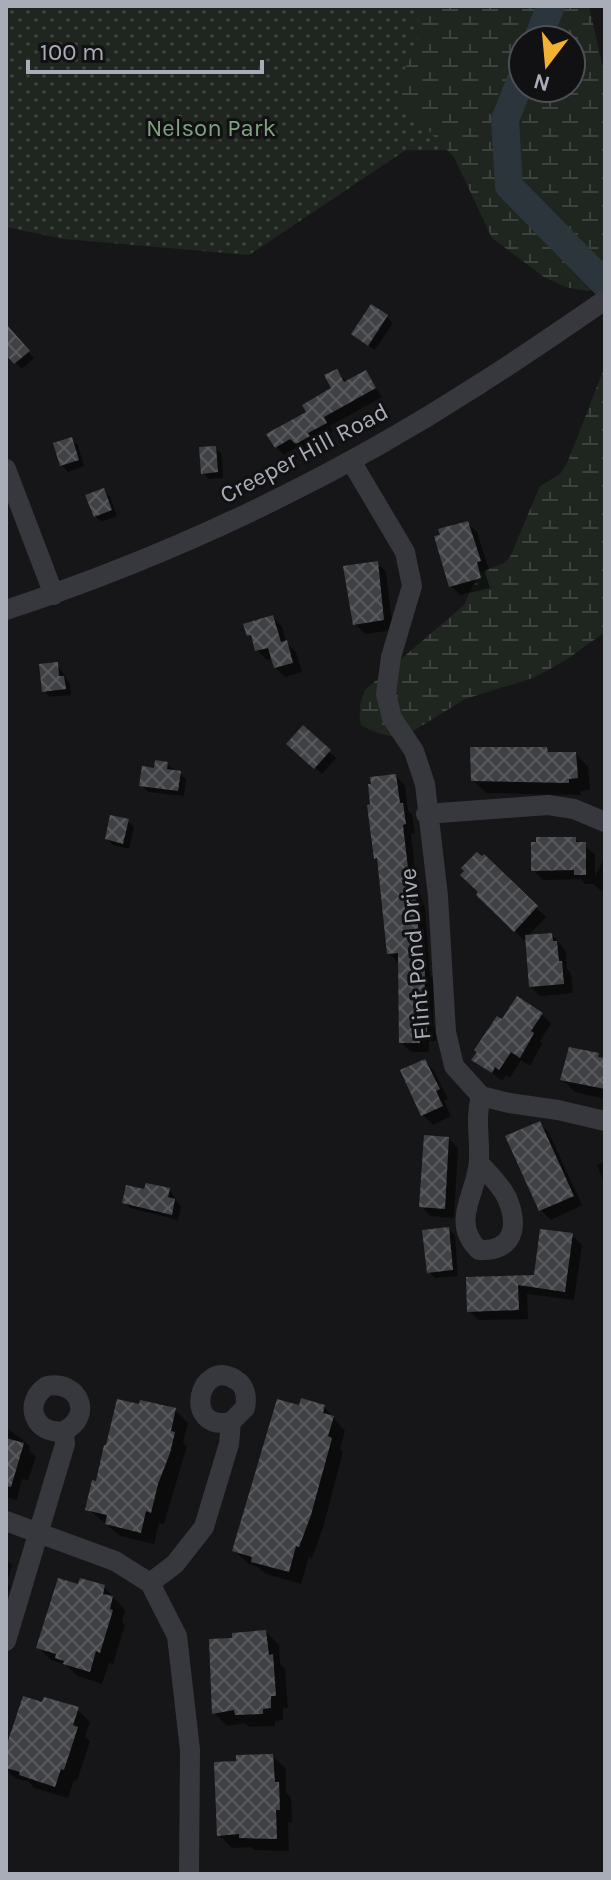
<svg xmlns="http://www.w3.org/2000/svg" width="611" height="1880" font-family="Karla,sans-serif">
	<defs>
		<pattern id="grass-dots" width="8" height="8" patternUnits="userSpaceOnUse" patternTransform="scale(2)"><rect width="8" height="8" fill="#1e261f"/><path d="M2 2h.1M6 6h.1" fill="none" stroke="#3c433d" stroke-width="1.8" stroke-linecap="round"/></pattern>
		<pattern id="wetland-marsh" width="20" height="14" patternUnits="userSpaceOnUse" patternTransform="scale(2)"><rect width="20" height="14" fill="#1e261f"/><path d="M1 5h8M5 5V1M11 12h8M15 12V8" fill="none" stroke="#3c433d"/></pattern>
		<pattern id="building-cross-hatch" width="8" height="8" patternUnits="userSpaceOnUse" patternTransform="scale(2)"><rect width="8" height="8" fill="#404145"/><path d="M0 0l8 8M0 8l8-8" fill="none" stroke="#595a5e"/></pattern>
	</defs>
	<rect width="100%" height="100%" fill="#161618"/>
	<path fill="url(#grass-dots)" d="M 6,6 L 526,6 L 491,151 L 406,150 L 249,255 L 64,239 L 6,227 Z"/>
	<path fill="url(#wetland-marsh)" fill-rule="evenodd" d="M 420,6 L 589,6 L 605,77 L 603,288 L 587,291 L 565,287 L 544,277 L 492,238 L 454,157 L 401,102 L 399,81 L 417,44 ZM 523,40 L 571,40 L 571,88 L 523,88 Z
		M 605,366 L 605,632 L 566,660 L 533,678 L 465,699 L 405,736 C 390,738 374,733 361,725 C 358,711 360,702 365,690 L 464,605 L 479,573 L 504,563 L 510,557 L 540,486 L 560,474 L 568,461 Z"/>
	<path fill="#0007" d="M 387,317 L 393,323 L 375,350 L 359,340 Z
		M 6,326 L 34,358 L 22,369 L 6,352 Z
		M 337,371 L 347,383 L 365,372 L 382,397 L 330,426 L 333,432 L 305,450 L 299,446 L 284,455 L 276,447 L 334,389 Z
		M 71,439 L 78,445 L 84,466 L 68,472 L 62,465 L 55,445 Z
		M 215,448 L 222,454 L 223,478 L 209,479 L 203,473 Z
		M 103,491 L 110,497 L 117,516 L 101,522 L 95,516 Z
		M 467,523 L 477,532 L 489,570 L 485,572 L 490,588 L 460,595 L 451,586 Z
		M 377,563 L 386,572 L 393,630 L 365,634 L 355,624 Z
		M 273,617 L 282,627 L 287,643 L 296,652 L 302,672 L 285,677 L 275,667 L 273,658 L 267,660 L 257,650 L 255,642 L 249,635 Z
		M 57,664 L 70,684 L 71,695 L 50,697 L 44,691 Z
		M 303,728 L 336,758 L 322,774 L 289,744 Z
		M 546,749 L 551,754 L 576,754 L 588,767 L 590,790 L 580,791 L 581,795 L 486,793 L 473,780 Z
		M 167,764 L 186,779 L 184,796 L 148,792 L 142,785 L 156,770 Z
		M 396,776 L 405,786 L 408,810 L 412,815 L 415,833 L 411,834 L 417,886 L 425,908 L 430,975 L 434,980 L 433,1025 L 435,1028 L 436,1041 L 429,1041 L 429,1052 L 411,1052 L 401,1042 L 398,963 L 389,953 L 380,862 L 376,858 Z
		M 128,821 L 134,827 L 129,849 L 113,845 L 107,839 Z
		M 575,839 L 595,854 L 595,877 L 605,856 L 605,894 L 593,884 L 585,884 L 581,879 L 543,880 L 533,870 Z
		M 484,857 L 546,917 L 527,937 L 552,935 L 561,945 L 566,952 L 567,969 L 571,973 L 573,993 L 540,996 L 530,986 L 527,937 L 524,940 L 478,895 Z
		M 542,1014 L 551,1024 L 540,1041 L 542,1044 L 530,1066 L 521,1060 L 510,1078 L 506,1075 L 502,1081 L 474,1059 L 502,1022 Z
		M 570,1049 L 605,1059 L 605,1099 L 575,1092 L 562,1079 Z
		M 425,1061 L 434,1071 L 448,1099 L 444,1101 L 451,1116 L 433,1125 L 423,1115 Z
		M 539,1123 L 549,1133 L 582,1205 L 551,1220 L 541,1210 Z
		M 448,1138 L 458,1148 L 454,1218 L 430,1216 L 421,1206 Z
		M 605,1162 L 605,1185 L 597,1165 Z
		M 169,1190 L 181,1207 L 178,1220 L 130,1208 L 124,1202 L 146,1192 Z
		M 448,1229 L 455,1235 L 458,1276 L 435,1278 L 429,1272 Z
		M 572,1235 L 582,1245 L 574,1300 L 527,1294 L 528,1319 L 478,1320 L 469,1311 L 468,1279 L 536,1277 Z
		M 300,1407 L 324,1407 L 345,1431 L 340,1449 L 343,1452 L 323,1528 L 312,1558 L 309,1557 L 301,1584 L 266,1574 L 258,1567 L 247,1563 L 234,1550 Z
		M 175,1410 L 188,1423 L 183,1443 L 187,1446 L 164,1524 L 159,1523 L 154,1544 L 120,1536 L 88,1509 L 97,1483 Z
		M 6,1427 L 30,1446 L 29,1450 L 36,1457 L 28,1480 L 22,1479 L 17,1500 L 6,1497 Z
		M 6,1560 L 12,1565 L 7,1583 L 10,1587 L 6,1604 Z
		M 79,1587 L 104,1587 L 125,1610 L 122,1622 L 125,1625 L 113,1664 L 109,1663 L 102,1684 L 78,1676 L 64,1664 L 51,1660 L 38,1647 Z
		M 266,1632 L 279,1645 L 280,1664 L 285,1669 L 288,1708 L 283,1708 L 283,1720 L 275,1721 L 275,1726 L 249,1727 L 245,1723 L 227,1726 L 214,1713 L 234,1640 Z
		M 44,1704 L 77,1709 L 90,1722 L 85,1737 L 90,1741 L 77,1781 L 74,1780 L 68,1798 L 34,1788 L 29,1782 L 15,1778 L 6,1769 L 6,1754 Z
		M 273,1756 L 286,1769 L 286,1793 L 291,1797 L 292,1822 L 288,1822 L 289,1851 L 254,1850 L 251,1847 L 232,1848 L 219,1835 Z"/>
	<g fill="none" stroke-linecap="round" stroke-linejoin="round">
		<path stroke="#2c353c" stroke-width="28" d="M 537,40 L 551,6
			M 523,74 L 505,120 L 509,186 L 605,284"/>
	</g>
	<path fill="url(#building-cross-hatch)" d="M 371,304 L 388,315 L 368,346 L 351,334 Z
		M 6,324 L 30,351 L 14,364 L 6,355 Z
		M 337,369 L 344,382 L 366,370 L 376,388 L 324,417 L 327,423 L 308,433 L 310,436 L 296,444 L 290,439 L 275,448 L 266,434 L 306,412 L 302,405 L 331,388 L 324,375 Z
		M 72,437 L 79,460 L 60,466 L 53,443 Z
		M 216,446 L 218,472 L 201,474 L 199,447 Z
		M 104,488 L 112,510 L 94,517 L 85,495 Z
		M 468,521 L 481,561 L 477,562 L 481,578 L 449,587 L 434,536 L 440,535 L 438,529 Z
		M 378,561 L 384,620 L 353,625 L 343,566 Z
		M 273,615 L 281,642 L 287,640 L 293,663 L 274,668 L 268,648 L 255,651 L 251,635 L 247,636 L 243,624 Z
		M 58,662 L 59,676 L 64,676 L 66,689 L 42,692 L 39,664 Z
		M 303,725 L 331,750 L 314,769 L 286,744 Z
		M 470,747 L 547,747 L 548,752 L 576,752 L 578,778 L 569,779 L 569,783 L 471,781 Z
		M 155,760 L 168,762 L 167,769 L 181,771 L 178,791 L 139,786 L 142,766 L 154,768 Z
		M 396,774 L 400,803 L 403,803 L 406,824 L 403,825 L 409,877 L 411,877 L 414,897 L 416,897 L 421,968 L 425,968 L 424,1016 L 427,1016 L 427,1032 L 420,1032 L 420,1043 L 399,1043 L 398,953 L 387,954 L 377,858 L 374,859 L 367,805 L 370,804 L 368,784 L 371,784 L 370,777 Z
		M 110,815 L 129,819 L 123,844 L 105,839 Z
		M 536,837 L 576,837 L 576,842 L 586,842 L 586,875 L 574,875 L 574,870 L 531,871 L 531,842 L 536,842 Z
		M 477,852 L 482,856 L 484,854 L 538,906 L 514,932 L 476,895 L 478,892 L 460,875 L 464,871 L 461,868 Z
		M 552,933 L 553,941 L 557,941 L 559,961 L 562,961 L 564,984 L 529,987 L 525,935 Z
		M 517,996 L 543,1013 L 531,1031 L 534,1033 L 520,1058 L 511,1052 L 499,1070 L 495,1067 L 492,1073 L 471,1060 L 477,1052 L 474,1050 L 497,1016 L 502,1019 Z
		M 569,1047 L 599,1053 L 598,1057 L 605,1058 L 605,1089 L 560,1080 Z
		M 425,1059 L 440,1089 L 436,1091 L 443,1106 L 421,1116 L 400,1070 Z
		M 540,1121 L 574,1196 L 539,1211 L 505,1136 Z
		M 424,1135 L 449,1137 L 445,1209 L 419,1207 Z
		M 146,1183 L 170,1188 L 168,1197 L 175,1199 L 172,1215 L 122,1203 L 126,1185 L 144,1189 Z
		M 449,1227 L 453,1270 L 427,1273 L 422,1230 Z
		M 540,1229 L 573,1233 L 565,1292 L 518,1285 L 519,1310 L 467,1312 L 466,1277 L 534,1275 Z
		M 301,1398 L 325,1405 L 323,1413 L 334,1416 L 328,1436 L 332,1438 L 311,1515 L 299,1547 L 296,1546 L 289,1572 L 251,1562 L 252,1557 L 232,1551 L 277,1399 L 299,1405 Z
		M 117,1399 L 139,1404 L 140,1400 L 176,1408 L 171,1431 L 175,1432 L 170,1453 L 158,1484 L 151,1513 L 146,1511 L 141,1533 L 105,1524 L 107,1515 L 85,1510 L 92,1480 L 96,1481 L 104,1445 L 106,1445 Z
		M 6,1438 L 24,1443 L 11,1487 L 6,1486 Z
		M 58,1578 L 78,1584 L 80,1578 L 105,1585 L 103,1594 L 113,1596 L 110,1609 L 113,1610 L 100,1653 L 96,1651 L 90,1672 L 63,1664 L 64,1661 L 55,1658 L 56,1654 L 36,1648 Z
		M 266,1630 L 269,1655 L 273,1654 L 276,1696 L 271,1696 L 271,1708 L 263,1709 L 263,1714 L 235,1715 L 234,1710 L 212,1714 L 209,1639 L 232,1638 L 232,1633 Z
		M 23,1696 L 42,1702 L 44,1697 L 79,1707 L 73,1725 L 78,1727 L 64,1770 L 61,1769 L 55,1787 L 19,1775 L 20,1772 L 6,1768 L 6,1747 Z
		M 273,1754 L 275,1782 L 279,1782 L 280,1810 L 276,1810 L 277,1839 L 239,1838 L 239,1834 L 217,1836 L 214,1762 L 236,1761 L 236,1755 Z"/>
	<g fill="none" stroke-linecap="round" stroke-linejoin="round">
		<path stroke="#37383d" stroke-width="20" d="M 351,461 L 405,552 L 412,586 L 391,657 L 386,694 L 392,718 L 414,751 L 425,784 L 438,896 L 446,1032 L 454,1066 L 481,1096 L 509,1103 L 558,1110 L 605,1121
			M 6,469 L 54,595
			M 6,610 C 172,555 331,480 478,385 C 521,358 563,329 605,300
			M 426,814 L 548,805 L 574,809 L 605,822
			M 479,1163 C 488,1173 501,1185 507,1198 C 519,1226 514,1252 479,1250 C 449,1221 478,1192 479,1160 C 480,1137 475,1118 481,1096
			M 6,1521 L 115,1561 L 150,1583 L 177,1636 L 190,1750 L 189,1874
			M 150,1583 L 175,1564 L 204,1527 L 229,1444 L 231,1422 L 245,1408 C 247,1398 246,1386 236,1380 C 199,1356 181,1432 231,1422
			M 6,1641 L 65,1444 L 64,1431 C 94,1416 79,1380 47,1386 C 22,1402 34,1436 64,1431"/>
	</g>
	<g text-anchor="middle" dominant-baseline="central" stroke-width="6" stroke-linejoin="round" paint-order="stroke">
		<g font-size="24" fill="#7fa381" stroke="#111113">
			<text x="211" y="128">Nelson Park</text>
		</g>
		<g font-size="24" fill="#a8adb8" stroke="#111113">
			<text transform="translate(304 453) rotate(-28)">Creeper Hill Road</text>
			<text transform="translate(415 954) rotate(-95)">Flint Pond Drive</text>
		</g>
	</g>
	<rect width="611" height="1880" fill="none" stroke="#a8adb8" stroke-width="16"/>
	<g transform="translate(547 64) rotate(196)"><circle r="38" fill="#111113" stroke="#4d4f55" stroke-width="2"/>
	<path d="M0-6L14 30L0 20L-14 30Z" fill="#f2b134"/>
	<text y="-12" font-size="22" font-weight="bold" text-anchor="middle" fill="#a8adb8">N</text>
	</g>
	<path d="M28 60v12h234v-12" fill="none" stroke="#a8adb8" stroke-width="4"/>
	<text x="40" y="60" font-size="24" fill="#a8adb8" stroke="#111113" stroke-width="6" paint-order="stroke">100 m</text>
</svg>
